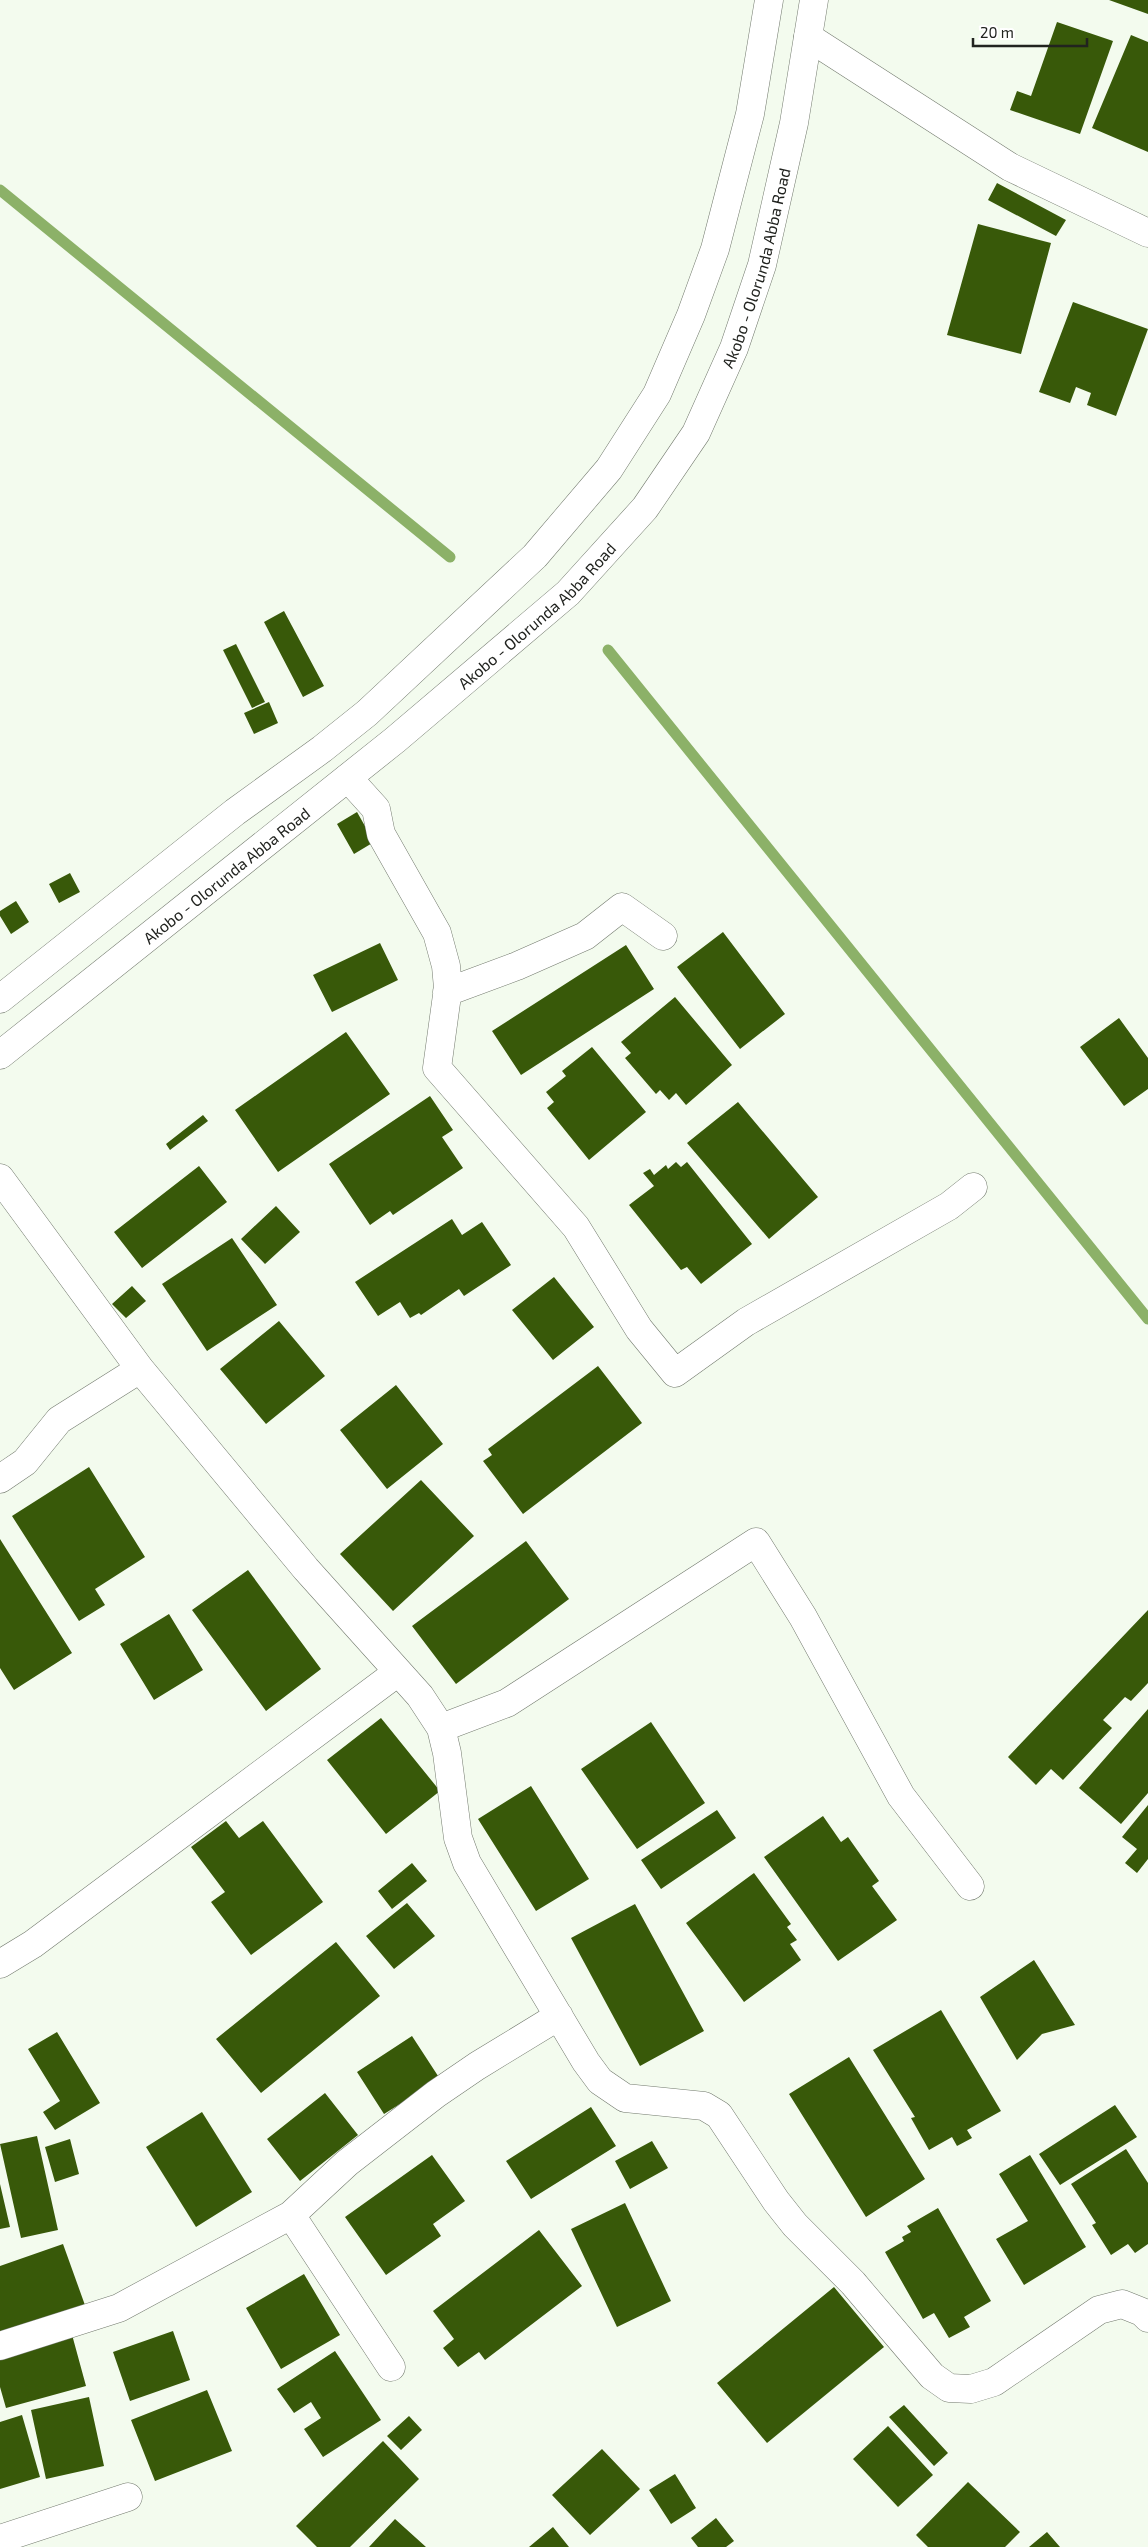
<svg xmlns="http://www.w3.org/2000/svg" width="1148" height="2547" font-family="'Exo 2',sans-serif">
	<rect width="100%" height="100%" fill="#f3fbee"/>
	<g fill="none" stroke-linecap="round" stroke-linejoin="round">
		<path stroke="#8cb168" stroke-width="11" d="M 0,190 L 450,557
			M 608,650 L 1148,1319"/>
	</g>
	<path fill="#385909" d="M 1109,0 L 1148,0 L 1148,14 Z
		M 1057,22 L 1113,41 L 1080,134 L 1010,110 L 1017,91 L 1031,96 Z
		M 1131,35 L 1148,42 L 1148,152 L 1092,128 Z
		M 997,183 L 1066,220 L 1056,236 L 988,200 Z
		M 978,224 L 1051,243 L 1021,354 L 947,335 Z
		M 1073,302 L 1148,329 L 1116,416 L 1087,405 L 1091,393 L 1076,387 L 1070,403 L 1039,392 Z
		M 284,611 L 324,686 L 303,697 L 264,622 Z
		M 236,644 L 265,702 L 252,708 L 223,650 Z
		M 269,702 L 278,723 L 254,734 L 244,713 Z
		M 357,812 L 374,842 L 354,854 L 337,824 Z
		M 70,873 L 80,892 L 59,903 L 49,884 Z
		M 16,901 L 29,922 L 11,934 L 0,916 L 0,911 Z
		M 723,932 L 785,1014 L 740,1049 L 677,967 Z
		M 380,943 L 398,980 L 332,1012 L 313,975 Z
		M 626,945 L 654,989 L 521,1075 L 492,1031 Z
		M 675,997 L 732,1065 L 686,1105 L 676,1093 L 669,1100 L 660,1090 L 656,1094 L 625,1058 L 631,1053 L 621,1042 Z
		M 1119,1018 L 1148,1058 L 1148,1089 L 1124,1106 L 1080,1047 Z
		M 346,1032 L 390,1094 L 278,1172 L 235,1110 Z
		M 592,1047 L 646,1112 L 589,1160 L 547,1108 L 554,1102 L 546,1092 L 566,1076 L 562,1071 Z
		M 430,1096 L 453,1130 L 442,1137 L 463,1168 L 393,1215 L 390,1211 L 370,1225 L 329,1164 Z
		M 738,1102 L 818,1197 L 769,1239 L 687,1143 Z
		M 203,1115 L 208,1121 L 170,1150 L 166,1144 Z
		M 676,1162 L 681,1167 L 687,1162 L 752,1244 L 701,1284 L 687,1267 L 681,1270 L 629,1205 L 654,1186 L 643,1173 L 650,1169 L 654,1175 L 666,1165 L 668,1169 Z
		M 199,1166 L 227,1202 L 142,1268 L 114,1232 Z
		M 276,1206 L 300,1232 L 265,1264 L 241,1239 Z
		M 452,1219 L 462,1235 L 482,1222 L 511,1265 L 464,1296 L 459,1289 L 421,1315 L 419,1313 L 410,1318 L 400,1302 L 378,1316 L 355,1282 Z
		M 232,1238 L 277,1305 L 207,1351 L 162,1284 Z
		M 554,1277 L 594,1327 L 553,1360 L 512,1310 Z
		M 132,1286 L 146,1301 L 126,1318 L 112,1304 Z
		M 279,1321 L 325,1376 L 266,1424 L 220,1369 Z
		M 598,1366 L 642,1423 L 523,1514 L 483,1461 L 492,1455 L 488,1449 Z
		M 396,1385 L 443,1444 L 387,1489 L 340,1430 Z
		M 89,1467 L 145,1557 L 95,1589 L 105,1605 L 79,1621 L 12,1516 Z
		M 421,1480 L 474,1536 L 393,1611 L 340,1554 Z
		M 0,1539 L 72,1653 L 14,1690 L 0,1668 Z
		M 526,1541 L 569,1599 L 456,1684 L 412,1626 Z
		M 248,1570 L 321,1669 L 266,1711 L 192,1610 Z
		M 1148,1610 L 1148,1683 L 1131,1701 L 1125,1697 L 1103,1720 L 1112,1728 L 1063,1780 L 1051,1769 L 1036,1785 L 1008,1757 Z
		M 169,1614 L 203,1670 L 154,1700 L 120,1644 Z
		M 1148,1709 L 1148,1793 L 1121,1824 L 1079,1788 Z
		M 381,1718 L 440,1791 L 386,1834 L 327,1760 Z
		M 651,1722 L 705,1803 L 637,1849 L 581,1769 Z
		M 531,1786 L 589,1879 L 536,1911 L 478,1819 Z
		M 1148,1805 L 1148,1859 L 1137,1873 L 1125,1863 L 1137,1849 L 1122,1837 Z
		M 717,1810 L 736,1838 L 661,1889 L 641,1860 Z
		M 823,1816 L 841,1842 L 848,1837 L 879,1881 L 872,1886 L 897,1920 L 838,1961 L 764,1857 Z
		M 226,1821 L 239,1838 L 263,1821 L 323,1902 L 251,1955 L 211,1902 L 225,1892 L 191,1847 Z
		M 412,1863 L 427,1881 L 392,1909 L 378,1891 Z
		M 754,1873 L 791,1924 L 787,1927 L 797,1940 L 790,1944 L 801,1960 L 744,2002 L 686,1923 Z
		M 407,1903 L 435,1936 L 394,1969 L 366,1936 Z
		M 635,1904 L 704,2031 L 640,2066 L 571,1938 Z
		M 336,1942 L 380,1996 L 261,2093 L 216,2039 Z
		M 1034,1960 L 1075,2025 L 1042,2034 L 1017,2060 L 980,1997 Z
		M 941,2010 L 1001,2111 L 967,2130 L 972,2138 L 957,2146 L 952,2137 L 929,2150 L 911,2118 L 915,2117 L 873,2050 Z
		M 57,2032 L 100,2103 L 55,2130 L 43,2112 L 60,2101 L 28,2049 Z
		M 412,2036 L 440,2079 L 384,2114 L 357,2072 Z
		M 849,2057 L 925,2179 L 866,2217 L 789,2094 Z
		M 325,2093 L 358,2135 L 300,2181 L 267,2139 Z
		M 1115,2105 L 1137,2137 L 1060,2185 L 1039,2154 Z
		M 591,2107 L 616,2146 L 531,2199 L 506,2161 Z
		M 202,2112 L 252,2192 L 196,2227 L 146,2147 Z
		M 37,2136 L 58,2230 L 21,2238 L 0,2144 Z
		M 70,2139 L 79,2174 L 55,2182 L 45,2147 Z
		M 652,2141 L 668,2168 L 630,2189 L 615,2161 Z
		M 1126,2149 L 1148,2183 L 1148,2244 L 1135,2253 L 1128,2244 L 1111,2255 L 1092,2225 L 1096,2223 L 1071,2184 Z
		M 432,2155 L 465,2201 L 433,2224 L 441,2236 L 386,2275 L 345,2217 Z
		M 1030,2155 L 1086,2247 L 1024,2285 L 996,2239 L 1028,2221 L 999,2174 Z
		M 0,2184 L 10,2227 L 0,2229 Z
		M 625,2203 L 671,2301 L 617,2327 L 571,2229 Z
		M 938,2208 L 991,2301 L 964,2317 L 970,2327 L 949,2338 L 934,2313 L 923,2319 L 885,2252 L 904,2241 L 902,2237 L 911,2232 L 907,2226 Z
		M 539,2230 L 582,2286 L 485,2360 L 479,2352 L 458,2367 L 443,2348 L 454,2339 L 433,2311 Z
		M 63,2244 L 86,2308 L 0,2339 L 0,2266 Z
		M 304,2274 L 340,2335 L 281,2369 L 246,2308 Z
		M 834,2287 L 884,2347 L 767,2443 L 717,2383 Z
		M 71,2331 L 86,2386 L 6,2408 L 0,2387 L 0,2350 Z
		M 173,2331 L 190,2380 L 130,2401 L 113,2352 Z
		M 335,2351 L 381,2420 L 323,2457 L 304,2429 L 321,2418 L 311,2402 L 294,2413 L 277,2389 Z
		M 207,2390 L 232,2451 L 155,2481 L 131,2420 Z
		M 89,2397 L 104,2466 L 46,2479 L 31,2410 Z
		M 904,2405 L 948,2453 L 934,2466 L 889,2417 Z
		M 22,2415 L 40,2477 L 0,2489 L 0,2422 Z
		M 409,2416 L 422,2430 L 401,2450 L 387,2436 Z
		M 888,2426 L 933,2475 L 898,2507 L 853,2459 Z
		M 383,2441 L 419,2479 L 350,2547 L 317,2547 L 296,2526 Z
		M 602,2449 L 640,2489 L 590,2535 L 552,2495 Z
		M 675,2474 L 696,2508 L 671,2524 L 649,2490 Z
		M 968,2482 L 1020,2532 L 1005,2547 L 928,2547 L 916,2535 Z
		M 716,2518 L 734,2541 L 726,2547 L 698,2547 L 691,2538 Z
		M 395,2519 L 426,2547 L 369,2547 Z
		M 553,2527 L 569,2547 L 529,2547 Z
		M 1047,2532 L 1060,2547 L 1029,2547 Z"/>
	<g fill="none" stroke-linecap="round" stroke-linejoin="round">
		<g stroke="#737a6e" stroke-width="29">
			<path id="street" d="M 808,37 L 1010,167 L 1148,233
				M 348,778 L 376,809 L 381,834 L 437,933 L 446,966 L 448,988 L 437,1068 L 576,1227 L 639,1329 L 675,1373 L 746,1322 L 949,1206 L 973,1187
				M 447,992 L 517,966 L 585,936 L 622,907 L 663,936
				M 0,1178 L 140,1369 L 306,1569 L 420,1696 L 441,1728 L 447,1753 L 458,1838 L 467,1863 L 586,2062 L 600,2081 L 625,2098 L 704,2106 L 719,2115 L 776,2201 L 795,2225 L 853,2283 L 932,2376 L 949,2388 L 971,2389 L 994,2382 L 1099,2310 L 1122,2304 L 1142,2312 L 1148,2318
				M 0,1479 L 25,1462 L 59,1420 L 140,1369
				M 441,1728 L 507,1703 L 756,1542 L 803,1617 L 901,1796 L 970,1886
				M 0,1964 L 33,1944 L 398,1672
				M 291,2215 L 391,2367
				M 0,2346 L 119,2308 L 291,2215 L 347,2163 L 436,2094 L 477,2066 L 559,2016
				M 0,2539 L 128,2497"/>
		</g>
		<g stroke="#737a6e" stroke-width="29">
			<g id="secondary">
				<path d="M 0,999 L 235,812 L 322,749 L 367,713 L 535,556 L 609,469 L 657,394 L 691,315 L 715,249 L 750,114 L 769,0"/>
				<path id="s1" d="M 0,1055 L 395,740 L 568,593 L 645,508 L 696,433 L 734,348 L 762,265 L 794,123 L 814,0"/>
			</g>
		</g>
		<use href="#street" stroke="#fff" stroke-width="28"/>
		<use href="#secondary" stroke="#fff" stroke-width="28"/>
	</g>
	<g text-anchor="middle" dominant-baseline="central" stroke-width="5" stroke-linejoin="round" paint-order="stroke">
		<g font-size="16" fill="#21231f" stroke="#fff">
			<text stroke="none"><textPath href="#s1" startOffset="1114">Akobo - Olorunda Abba Road</textPath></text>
			<text stroke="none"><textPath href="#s1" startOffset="694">Akobo - Olorunda Abba Road</textPath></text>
			<text stroke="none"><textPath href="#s1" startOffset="289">Akobo - Olorunda Abba Road</textPath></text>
		</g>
	</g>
	<path d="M973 38v8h114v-8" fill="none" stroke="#21231f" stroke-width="2.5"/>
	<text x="980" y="38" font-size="15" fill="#21231f" stroke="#ffffff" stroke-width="4" paint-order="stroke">20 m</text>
</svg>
